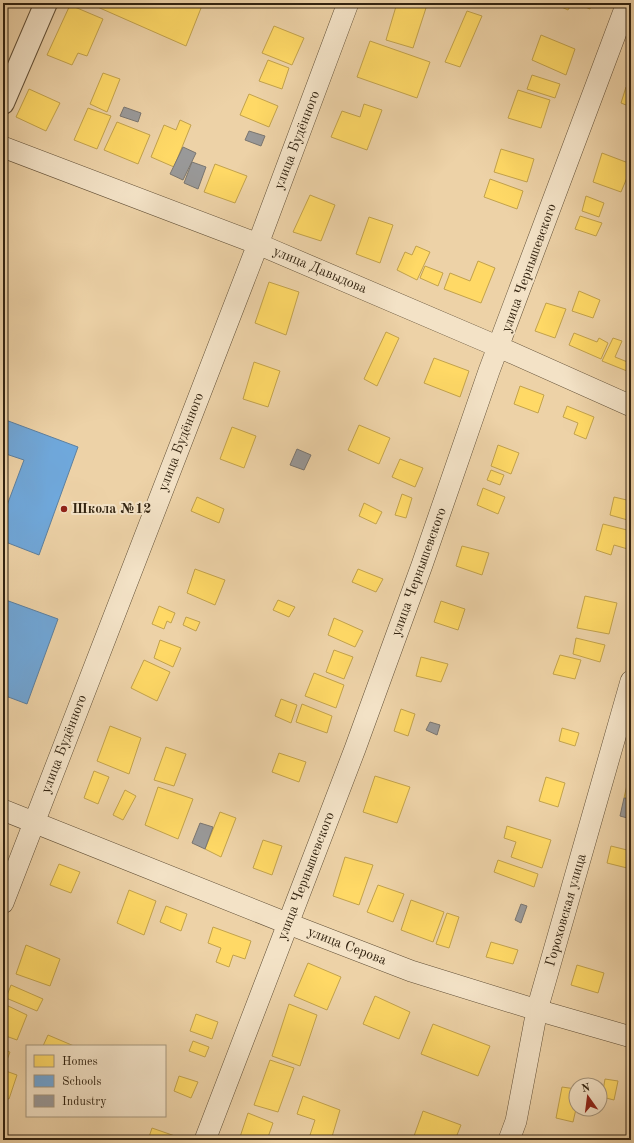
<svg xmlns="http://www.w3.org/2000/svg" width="634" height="1143" font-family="'Old Standard TT',serif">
	<rect width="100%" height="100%" fill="#edd2a7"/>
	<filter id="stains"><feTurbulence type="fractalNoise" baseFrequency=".005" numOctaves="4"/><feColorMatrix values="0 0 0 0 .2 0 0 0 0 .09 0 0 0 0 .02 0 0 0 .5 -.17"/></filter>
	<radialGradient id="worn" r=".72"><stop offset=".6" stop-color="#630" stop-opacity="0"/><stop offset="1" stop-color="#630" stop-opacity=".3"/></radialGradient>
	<path fill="#ffd966" stroke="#c2a24c" d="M 94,3 L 203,3 L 186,46 L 93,5 Z
		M 397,3 L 413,3 L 426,8 L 413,48 L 386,40 Z
		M 553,3 L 572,3 L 568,10 Z
		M 575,3 L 592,3 L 590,9 Z
		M 70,5 L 103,19 L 87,56 L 78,53 L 72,65 L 47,55 Z
		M 467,11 L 482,16 L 460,67 L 445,62 Z
		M 274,26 L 304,38 L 292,65 L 262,53 Z
		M 541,35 L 575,49 L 566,75 L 532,60 Z
		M 370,41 L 430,62 L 417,98 L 357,77 Z
		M 268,60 L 289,68 L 282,89 L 259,81 Z
		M 103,73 L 120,79 L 107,112 L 90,104 Z
		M 532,75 L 560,84 L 555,98 L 527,89 Z
		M 626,87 L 631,89 L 631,107 L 621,103 Z
		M 29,89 L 60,103 L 46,131 L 16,117 Z
		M 518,90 L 550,100 L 541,128 L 508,118 Z
		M 249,94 L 278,106 L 269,127 L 240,115 Z
		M 364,104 L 382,110 L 367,150 L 331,137 L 342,111 L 360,117 Z
		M 88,108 L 111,116 L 97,149 L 74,140 Z
		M 180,120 L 191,125 L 174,167 L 151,157 L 164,125 L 176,130 Z
		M 117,122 L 150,135 L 138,164 L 104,150 Z
		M 501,149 L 534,159 L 527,182 L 494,172 Z
		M 602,153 L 631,164 L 631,168 L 621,192 L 593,182 Z
		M 215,164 L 247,176 L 235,203 L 204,192 Z
		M 490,179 L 523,191 L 517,209 L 484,197 Z
		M 310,195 L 335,205 L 321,241 L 293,232 Z
		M 586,196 L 604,203 L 599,217 L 582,211 Z
		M 580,216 L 602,223 L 596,236 L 575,229 Z
		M 369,217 L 393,225 L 380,263 L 356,254 Z
		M 416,246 L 430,252 L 417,280 L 397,270 L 405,252 L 412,255 Z
		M 478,261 L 495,268 L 481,303 L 444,289 L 450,273 L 470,281 Z
		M 425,266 L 443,273 L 438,286 L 420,278 Z
		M 269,282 L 299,292 L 286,335 L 255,323 Z
		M 579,291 L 600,300 L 593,318 L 572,311 Z
		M 546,303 L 566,309 L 555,338 L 535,331 Z
		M 386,332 L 399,338 L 377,386 L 364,379 Z
		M 574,333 L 597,342 L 599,338 L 608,343 L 601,359 L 569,345 Z
		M 613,338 L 622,341 L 615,357 L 630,363 L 627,371 L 602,361 Z
		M 434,358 L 469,371 L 460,397 L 424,383 Z
		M 254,362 L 280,371 L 268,407 L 243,399 Z
		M 520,386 L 544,395 L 538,413 L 514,404 Z
		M 567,406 L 594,417 L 586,439 L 574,434 L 578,423 L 563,417 Z
		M 359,425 L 390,438 L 379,464 L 348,450 Z
		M 232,427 L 256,436 L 244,468 L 220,459 Z
		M 498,445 L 519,453 L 511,474 L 491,466 Z
		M 400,459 L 423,468 L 415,487 L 392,477 Z
		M 491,470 L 504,475 L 500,485 L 487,480 Z
		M 483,488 L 505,497 L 498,514 L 477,505 Z
		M 402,494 L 412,498 L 406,518 L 395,515 Z
		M 197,497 L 224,509 L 219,523 L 191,511 Z
		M 614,497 L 631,501 L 631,521 L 610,515 Z
		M 364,503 L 382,512 L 376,524 L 359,516 Z
		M 603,524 L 631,531 L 631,550 L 614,545 L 611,555 L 596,550 Z
		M 462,546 L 489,553 L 482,575 L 456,566 Z
		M 195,569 L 225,580 L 215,605 L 187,593 Z
		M 358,569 L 383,579 L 376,592 L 352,582 Z
		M 585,596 L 617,603 L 609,634 L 577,628 Z
		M 278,600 L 295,607 L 289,617 L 273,610 Z
		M 441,601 L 465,609 L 458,630 L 434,622 Z
		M 159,606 L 175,613 L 171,623 L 167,621 L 164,629 L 152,624 Z
		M 186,617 L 200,622 L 196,631 L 183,625 Z
		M 334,618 L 363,631 L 355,647 L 328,635 Z
		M 576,638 L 605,645 L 600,662 L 573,654 Z
		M 160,640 L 181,648 L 173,667 L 154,658 Z
		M 334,650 L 353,657 L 344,679 L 326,672 Z
		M 560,655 L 581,660 L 575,679 L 553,674 Z
		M 421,657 L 448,664 L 441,682 L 416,676 Z
		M 144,660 L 170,672 L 157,701 L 131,688 Z
		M 314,673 L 344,685 L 336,708 L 305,696 Z
		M 281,699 L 297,705 L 291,723 L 275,716 Z
		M 302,704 L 332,716 L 327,733 L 296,722 Z
		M 401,709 L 415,714 L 408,736 L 394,731 Z
		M 110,726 L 141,738 L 129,774 L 97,761 Z
		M 562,728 L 579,733 L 575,746 L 559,741 Z
		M 166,747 L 186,754 L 174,786 L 154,780 Z
		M 279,753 L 306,762 L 299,782 L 272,772 Z
		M 94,771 L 109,777 L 98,804 L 84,798 Z
		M 375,776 L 410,787 L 397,823 L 363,812 Z
		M 629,776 L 631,776 L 631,799 L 624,798 Z
		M 546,777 L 565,783 L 558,807 L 539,801 Z
		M 158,787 L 193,799 L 178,839 L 145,825 Z
		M 125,790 L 136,796 L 123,820 L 113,815 Z
		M 220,812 L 236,818 L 221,857 L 205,849 Z
		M 507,826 L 551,840 L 542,868 L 511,857 L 516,842 L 504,838 Z
		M 263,840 L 282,846 L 272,875 L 253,868 Z
		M 611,846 L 631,851 L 631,869 L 607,863 Z
		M 345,857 L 373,865 L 359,905 L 333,896 Z
		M 498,860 L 538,874 L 534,887 L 494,872 Z
		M 59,864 L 80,872 L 71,893 L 50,885 Z
		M 378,885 L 404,894 L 393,922 L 367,912 Z
		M 129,890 L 156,901 L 144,935 L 117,923 Z
		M 411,900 L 444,912 L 433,942 L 401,930 Z
		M 166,906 L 187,914 L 181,931 L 160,922 Z
		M 447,913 L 459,917 L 449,948 L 436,944 Z
		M 213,927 L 251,941 L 245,959 L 233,955 L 229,967 L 216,962 L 221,948 L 208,943 Z
		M 491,942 L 518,950 L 513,964 L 486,957 Z
		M 26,945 L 60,959 L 50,986 L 16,974 Z
		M 308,963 L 341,977 L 327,1010 L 294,996 Z
		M 577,965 L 604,973 L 598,993 L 571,985 Z
		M 11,985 L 43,999 L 37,1011 L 6,998 Z
		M 375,996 L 410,1012 L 399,1039 L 363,1024 Z
		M 289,1004 L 317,1015 L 300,1066 L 272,1056 Z
		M 6,1005 L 27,1015 L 17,1040 L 3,1035 L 3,1012 Z
		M 196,1014 L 218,1022 L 212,1039 L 190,1031 Z
		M 433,1024 L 490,1046 L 478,1076 L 421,1054 Z
		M 48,1035 L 74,1046 L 43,1046 Z
		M 193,1041 L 209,1047 L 205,1057 L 189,1051 Z
		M 3,1050 L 10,1052 L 5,1065 L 3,1065 Z
		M 270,1060 L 294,1068 L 278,1112 L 254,1105 Z
		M 3,1070 L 17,1075 L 9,1099 L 3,1097 Z
		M 179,1076 L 198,1082 L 191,1098 L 174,1091 Z
		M 605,1079 L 618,1081 L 614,1100 L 602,1097 Z
		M 562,1087 L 576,1089 L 576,1109 L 573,1122 L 556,1118 Z
		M 303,1096 L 340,1110 L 331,1140 L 324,1140 L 310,1135 L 315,1120 L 297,1114 Z
		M 423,1111 L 461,1125 L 455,1140 L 424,1140 L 414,1136 Z
		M 248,1113 L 273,1123 L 267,1140 L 239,1140 Z
		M 152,1128 L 175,1136 L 174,1140 L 148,1140 Z"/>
	<path fill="#6fa8dc" stroke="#5d809f" d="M 3,419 L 78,447 L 39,555 L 3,541 L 3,507 L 6,508 L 24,460 L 3,453 Z
		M 3,599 L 58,619 L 27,704 L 3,695 Z"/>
	<path fill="#999" stroke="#7a7670" d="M 124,107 L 141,113 L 138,122 L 120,116 Z
		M 249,131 L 265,136 L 261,146 L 245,140 Z
		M 183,147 L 196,153 L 183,180 L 170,174 Z
		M 192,162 L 206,167 L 198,189 L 184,183 Z
		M 297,449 L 311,455 L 304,470 L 290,465 Z
		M 430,722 L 440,725 L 437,735 L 426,730 Z
		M 624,798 L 631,799 L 631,819 L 620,816 Z
		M 200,823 L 213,827 L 205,849 L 192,843 Z
		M 521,904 L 527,906 L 521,923 L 515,920 Z"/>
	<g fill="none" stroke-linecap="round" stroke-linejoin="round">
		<g stroke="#614f36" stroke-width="22">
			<path id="minor" d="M 3,147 L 258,244 L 499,347 L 631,406
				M 3,810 L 289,924 L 411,971 L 537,1010 L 631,1037
				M 3,903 L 258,244 L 348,3
				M 205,1140 L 355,749 L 422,565 L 489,371 L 627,3
				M 509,1140 L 516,1121 L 537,1010 L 631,681"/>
		</g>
		<g stroke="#614f36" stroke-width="24">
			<path id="tertiary" d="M 3,103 L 46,3"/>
		</g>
		<use href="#minor" stroke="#f3e2c6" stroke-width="21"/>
		<use href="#tertiary" stroke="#f3e2c6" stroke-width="22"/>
	</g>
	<circle fill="#8f2418" stroke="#f3e2c6" stroke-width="1.5" cx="64" cy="509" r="4"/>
	<g text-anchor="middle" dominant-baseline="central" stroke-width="4" stroke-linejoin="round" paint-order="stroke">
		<g font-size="14" fill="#322310" stroke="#f3e2c6">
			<text transform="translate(297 140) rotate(-69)">улица Будённого</text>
			<text transform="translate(529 268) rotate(-70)">улица Чернышевского</text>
			<text transform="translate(320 270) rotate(23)">улица Давыдова</text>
			<text transform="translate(181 442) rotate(-69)">улица Будённого</text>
			<text transform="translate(419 572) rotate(-70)">улица Чернышевского</text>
			<text transform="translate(64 744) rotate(-69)">улица Будённого</text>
			<text transform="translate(306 876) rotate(-69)">улица Чернышевского</text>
			<text transform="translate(566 910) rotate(-74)">Гороховская улица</text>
			<text transform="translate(347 946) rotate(21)">улица Серова</text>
		</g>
		<g font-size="14" font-weight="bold" fill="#322310" stroke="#f3e2c6" text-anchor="start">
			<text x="72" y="509">Школа №12</text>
		</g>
	</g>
	<rect width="634" height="1143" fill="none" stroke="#edd2a7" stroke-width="16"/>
	<rect x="4" y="4" width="626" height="1135" fill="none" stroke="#322310" stroke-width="2"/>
	<rect x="8" y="8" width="618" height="1127" fill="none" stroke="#322310"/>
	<rect x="26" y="1045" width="140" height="72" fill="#f3e2c6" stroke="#a6967d"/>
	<rect x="34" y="1055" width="20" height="12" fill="#ffd966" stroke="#a6967d"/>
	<text x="62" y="1065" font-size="12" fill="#322310">Homes</text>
	<rect x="34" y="1075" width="20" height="12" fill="#6fa8dc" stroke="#a6967d"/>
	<text x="62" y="1085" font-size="12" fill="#322310">Schools</text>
	<rect x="34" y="1095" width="20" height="12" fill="#999999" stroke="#a6967d"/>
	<text x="62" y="1105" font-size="12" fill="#322310">Industry</text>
	<g transform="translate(588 1097) rotate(346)"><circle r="19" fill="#f3e2c6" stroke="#a6967d"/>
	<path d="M0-3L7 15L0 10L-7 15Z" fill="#8f2418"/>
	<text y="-6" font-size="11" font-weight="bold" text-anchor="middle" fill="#322310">N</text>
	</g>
	<rect width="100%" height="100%" filter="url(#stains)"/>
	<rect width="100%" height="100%" fill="url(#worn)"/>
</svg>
